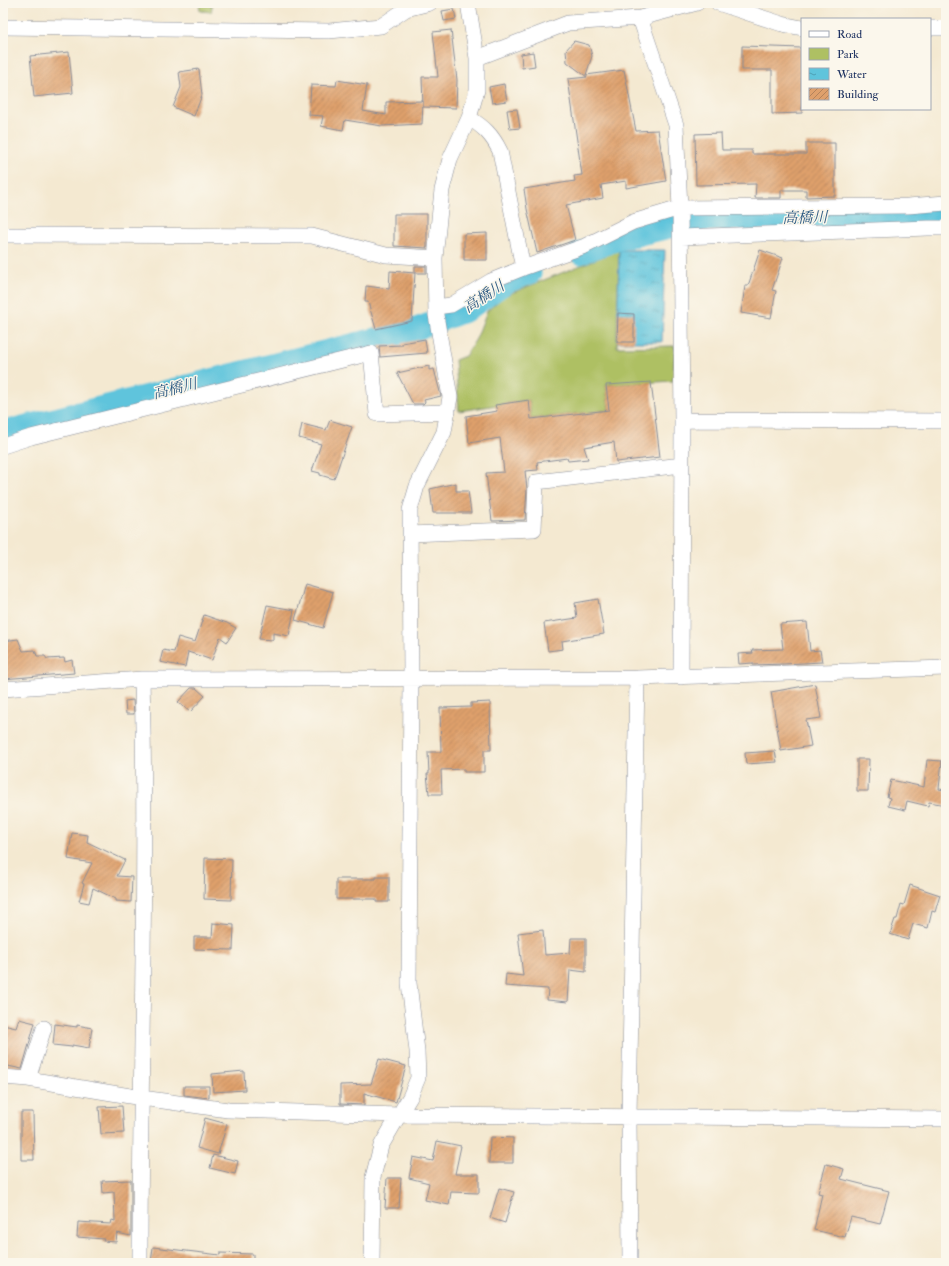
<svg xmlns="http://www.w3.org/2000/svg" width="949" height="1266" font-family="'IM FELL Double Pica','Noto Serif JP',serif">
	<defs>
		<pattern id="cemetery-stones" width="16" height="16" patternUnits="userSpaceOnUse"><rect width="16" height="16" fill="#aec063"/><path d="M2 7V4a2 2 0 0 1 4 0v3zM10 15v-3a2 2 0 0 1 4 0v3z" fill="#8d9c55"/></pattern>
		<pattern id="water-ripples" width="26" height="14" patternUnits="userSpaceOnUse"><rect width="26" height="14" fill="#5fc4dc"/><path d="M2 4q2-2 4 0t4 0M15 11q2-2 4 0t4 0" fill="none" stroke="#4ea0b6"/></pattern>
		<pattern id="building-hatch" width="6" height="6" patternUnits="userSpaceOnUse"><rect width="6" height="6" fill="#dfa06c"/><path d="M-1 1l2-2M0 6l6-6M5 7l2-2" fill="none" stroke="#b4835c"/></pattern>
	</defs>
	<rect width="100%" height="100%" fill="#fbf7ec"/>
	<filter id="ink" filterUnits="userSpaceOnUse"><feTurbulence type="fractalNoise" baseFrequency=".025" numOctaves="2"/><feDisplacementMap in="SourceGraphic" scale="8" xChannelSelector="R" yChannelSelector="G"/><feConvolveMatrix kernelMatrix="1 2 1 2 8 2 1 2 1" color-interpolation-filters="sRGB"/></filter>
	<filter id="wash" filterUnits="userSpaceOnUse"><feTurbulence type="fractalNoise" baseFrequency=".012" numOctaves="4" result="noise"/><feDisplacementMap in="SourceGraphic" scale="16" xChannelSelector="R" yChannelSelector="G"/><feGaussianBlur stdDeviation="0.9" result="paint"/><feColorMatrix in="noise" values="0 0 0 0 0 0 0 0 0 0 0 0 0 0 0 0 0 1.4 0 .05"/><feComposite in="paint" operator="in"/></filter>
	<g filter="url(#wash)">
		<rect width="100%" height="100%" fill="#f4e9d1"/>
		<path fill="url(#cemetery-stones)" stroke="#647860" d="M 199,3 L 213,3 L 211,12 L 200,11 Z"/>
		<path fill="#aec063" stroke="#647860" d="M 619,250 L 617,347 L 675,346 L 673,381 L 606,385 L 609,410 L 531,419 L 529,400 L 459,411 L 455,360 L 465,356 L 476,339 L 487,311 L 504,296 Z"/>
		<path fill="url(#water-ripples)" stroke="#3d7a9d" d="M 619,250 L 665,250 L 662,342 L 617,342 Z"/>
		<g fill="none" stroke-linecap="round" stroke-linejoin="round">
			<path stroke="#5fc4dc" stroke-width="23" d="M 580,253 L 619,239 L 699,220 L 946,215
				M 3,432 L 416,329 L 465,311 L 506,282 L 530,273"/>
		</g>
		<g id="blocks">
			<path fill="url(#building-hatch)" d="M 454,9 L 456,19 L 444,21 L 442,11 Z
				M 451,30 L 457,80 L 456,108 L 423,107 L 422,77 L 438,77 L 433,32 Z
				M 574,41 L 589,45 L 592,56 L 586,75 L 624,70 L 636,131 L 658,130 L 666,181 L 626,188 L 626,181 L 601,185 L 603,198 L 566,205 L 575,240 L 537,253 L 527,209 L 524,189 L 575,181 L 574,176 L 582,175 L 568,79 L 587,77 L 567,62 L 566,50 Z
				M 742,46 L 802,48 L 802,113 L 772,114 L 772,70 L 742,70 Z
				M 69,52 L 73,93 L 34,97 L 30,56 Z
				M 533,52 L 535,66 L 522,68 L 521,54 Z
				M 199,69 L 202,95 L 194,116 L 173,107 L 181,87 L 179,72 Z
				M 337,80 L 367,85 L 363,111 L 386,115 L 386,102 L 423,101 L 422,124 L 382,126 L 345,120 L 343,130 L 321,126 L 323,116 L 309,115 L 311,85 L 336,86 Z
				M 504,84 L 507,101 L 492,103 L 489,87 Z
				M 517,109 L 520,128 L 510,129 L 507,110 Z
				M 721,133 L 722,150 L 752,150 L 752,154 L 806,154 L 806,143 L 835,143 L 835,196 L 806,197 L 806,190 L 781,190 L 781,198 L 755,198 L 756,184 L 696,185 L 695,134 Z
				M 394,214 L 427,214 L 427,248 L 394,246 Z
				M 487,233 L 487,260 L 464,260 L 464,234 Z
				M 760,250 L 783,258 L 772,290 L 776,291 L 771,318 L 741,313 L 745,286 L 748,286 Z
				M 415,266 L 426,266 L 426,273 L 415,273 Z
				M 390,271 L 415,273 L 412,321 L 376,329 L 368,302 L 365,302 L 366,286 L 389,289 Z
				M 618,313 L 634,314 L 634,342 L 617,342 Z
				M 425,339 L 427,353 L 380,357 L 379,346 L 402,345 L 402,343 Z
				M 429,366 L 429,370 L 434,369 L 441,396 L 424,400 L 425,402 L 423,404 L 413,404 L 397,373 Z
				M 651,382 L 660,457 L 616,462 L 614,442 L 584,447 L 588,459 L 568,461 L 567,458 L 537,462 L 538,470 L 525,471 L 527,489 L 525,520 L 492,521 L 486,473 L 504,472 L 500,438 L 469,443 L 466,416 L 497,411 L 495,405 L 529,400 L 531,419 L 609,410 L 606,385 Z
				M 330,420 L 352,427 L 334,479 L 320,475 L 320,473 L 312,471 L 321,444 L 299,438 L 302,424 L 326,430 Z
				M 456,483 L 456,491 L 468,491 L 471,513 L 433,513 L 430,489 Z
				M 305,584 L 333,592 L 323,628 L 295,620 Z
				M 598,599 L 604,634 L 562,641 L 563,649 L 548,651 L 544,623 L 577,618 L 575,603 Z
				M 267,605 L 294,610 L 289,636 L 273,633 L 273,640 L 259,639 Z
				M 204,615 L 227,623 L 236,628 L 227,642 L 220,637 L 212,660 L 188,652 L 185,667 L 160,662 L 163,650 L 174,652 L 178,637 L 195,642 Z
				M 807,622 L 810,651 L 820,650 L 822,662 L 784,664 L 753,665 L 753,663 L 739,664 L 738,654 L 753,653 L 752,650 L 783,649 L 780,624 Z
				M 18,639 L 23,651 L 35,650 L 37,656 L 45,656 L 47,659 L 64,658 L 65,662 L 72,660 L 74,673 L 3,679 L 3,641 Z
				M 815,684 L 821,718 L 806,720 L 811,746 L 781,751 L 771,692 Z
				M 191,688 L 196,688 L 205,696 L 190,712 L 178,702 Z
				M 133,700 L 134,714 L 126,714 L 125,701 Z
				M 490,702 L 491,750 L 484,750 L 484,772 L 464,772 L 464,769 L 441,770 L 442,794 L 429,794 L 427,774 L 429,774 L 428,752 L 441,752 L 440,708 L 471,707 L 471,703 Z
				M 775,751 L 777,762 L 746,764 L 745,753 Z
				M 857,759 L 869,759 L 868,791 L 857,791 Z
				M 927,760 L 942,761 L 939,789 L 946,790 L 946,805 L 929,802 L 928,806 L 907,801 L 905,810 L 888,806 L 890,798 L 887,797 L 891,780 L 924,787 Z
				M 72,833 L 88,835 L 87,842 L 125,860 L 117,876 L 132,877 L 131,902 L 116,901 L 116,899 L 93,888 L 89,903 L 79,901 L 84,884 L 82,883 L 92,863 L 68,859 Z
				M 205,858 L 232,859 L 231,900 L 204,899 Z
				M 376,877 L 389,877 L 389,902 L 376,902 L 376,899 L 336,899 L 336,879 L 376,879 Z
				M 910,885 L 940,895 L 935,912 L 932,911 L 928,928 L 913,924 L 908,940 L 890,934 L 895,919 L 897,919 L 901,904 L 904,905 Z
				M 213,923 L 234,925 L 233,950 L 194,949 L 194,937 L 212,937 Z
				M 543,930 L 545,955 L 570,953 L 571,938 L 586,938 L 586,972 L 570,970 L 568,1002 L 547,1000 L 548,989 L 505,986 L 506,974 L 523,976 L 518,933 Z
				M 19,1019 L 35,1023 L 22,1069 L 3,1065 L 3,1025 L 16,1028 Z
				M 55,1024 L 77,1027 L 77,1025 L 92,1028 L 89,1048 L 72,1045 L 72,1047 L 53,1045 Z
				M 379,1059 L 406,1066 L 396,1102 L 364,1093 L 364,1105 L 340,1104 L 340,1085 L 371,1084 Z
				M 244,1071 L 245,1090 L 213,1092 L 212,1074 Z
				M 184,1086 L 209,1086 L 209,1098 L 184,1095 Z
				M 122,1106 L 124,1133 L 101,1134 L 99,1107 Z
				M 21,1112 L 33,1112 L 34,1160 L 21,1160 Z
				M 205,1118 L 227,1124 L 218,1154 L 197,1148 Z
				M 490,1137 L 513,1138 L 513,1163 L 489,1163 Z
				M 437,1141 L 461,1146 L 455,1174 L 479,1174 L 479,1193 L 451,1192 L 449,1205 L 425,1200 L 429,1183 L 409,1178 L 413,1157 L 433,1161 Z
				M 213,1155 L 238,1161 L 235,1174 L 210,1168 Z
				M 826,1164 L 844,1169 L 841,1179 L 889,1191 L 880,1224 L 851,1217 L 845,1237 L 814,1230 L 822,1194 L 818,1193 Z
				M 387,1178 L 401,1178 L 399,1208 L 385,1208 Z
				M 131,1180 L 131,1236 L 117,1233 L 116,1242 L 103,1241 L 104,1239 L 77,1237 L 78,1222 L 111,1224 L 112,1220 L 115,1221 L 114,1192 L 103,1193 L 102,1181 Z
				M 499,1188 L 514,1192 L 505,1223 L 490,1218 Z
				M 153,1247 L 220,1255 L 220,1253 L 253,1254 L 253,1263 L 151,1263 Z"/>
		</g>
	</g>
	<g filter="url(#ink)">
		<use href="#blocks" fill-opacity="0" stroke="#888c98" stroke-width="1"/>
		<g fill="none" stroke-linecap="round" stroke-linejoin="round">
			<g stroke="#888c98" stroke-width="16">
				<path id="minor" d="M 718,3 L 782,24 L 802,28
					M 640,18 L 676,125 L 680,208 L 682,420 L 681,677
					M 3,27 L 329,31 L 381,26 L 406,9 L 430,3
					M 930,28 L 946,28
					M 477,58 L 568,23 L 640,18 L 697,3
					M 469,118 C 484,127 492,135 500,151 L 523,268
					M 3,235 L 312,236 L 386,255 L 435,258
					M 681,237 L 928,228 L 946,228
					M 436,307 L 451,305 L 491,281 L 523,268 L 585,246 L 633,222 L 680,208 L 908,206 L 946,203
					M 682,420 L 946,421
					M 3,446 L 31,437 L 371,353 L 377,414 L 448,412
					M 410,534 L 534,529 L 536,482 L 682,465
					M 3,689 L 142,679 L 637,678 L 946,668
					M 3,1077 L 28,1079 L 142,1098 L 228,1110 L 399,1115 L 410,1097 L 418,1078 L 417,1051 L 409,983 L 411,678 L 410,510 L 417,486 L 444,432 L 450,397 L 436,315 L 435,258 L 442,190 L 450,159 L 469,118 L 477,90 L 477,58 L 468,3
					M 28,1079 L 44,1028
					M 140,1263 C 140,1068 147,874 142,679
					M 372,1263 L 373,1177 L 381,1146 L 399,1115 L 946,1119
					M 630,1263 L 629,1116 L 637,678"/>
			</g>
			<use href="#minor" stroke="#fff" stroke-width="15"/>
		</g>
	</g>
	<g text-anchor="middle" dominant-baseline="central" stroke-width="3" stroke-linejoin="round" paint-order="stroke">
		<g font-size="15" font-style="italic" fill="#2f5c84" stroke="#fbf7ec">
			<text transform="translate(805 218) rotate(-1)">高橋川</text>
			<text transform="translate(484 297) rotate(-33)">高橋川</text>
			<text transform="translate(175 389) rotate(-14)">高橋川</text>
		</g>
	</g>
	<rect width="949" height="1266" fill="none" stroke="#fbf7ec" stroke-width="16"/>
	<rect x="801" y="18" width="130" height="92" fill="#fbf7ec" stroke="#a1a7b3"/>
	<rect x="809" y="31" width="20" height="6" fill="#ffffff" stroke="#a1a7b3"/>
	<text x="837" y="38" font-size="12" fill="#1b2f5e">Road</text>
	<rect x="809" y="48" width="20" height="12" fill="#aec063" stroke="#a1a7b3"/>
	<text x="837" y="58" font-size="12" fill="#1b2f5e">Park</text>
	<rect x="809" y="68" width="20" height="12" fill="url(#water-ripples)" stroke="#a1a7b3"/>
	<text x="837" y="78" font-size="12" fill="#1b2f5e">Water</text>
	<rect x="809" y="88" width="20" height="12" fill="url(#building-hatch)" stroke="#a1a7b3"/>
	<text x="837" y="98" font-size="12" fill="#1b2f5e">Building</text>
</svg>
